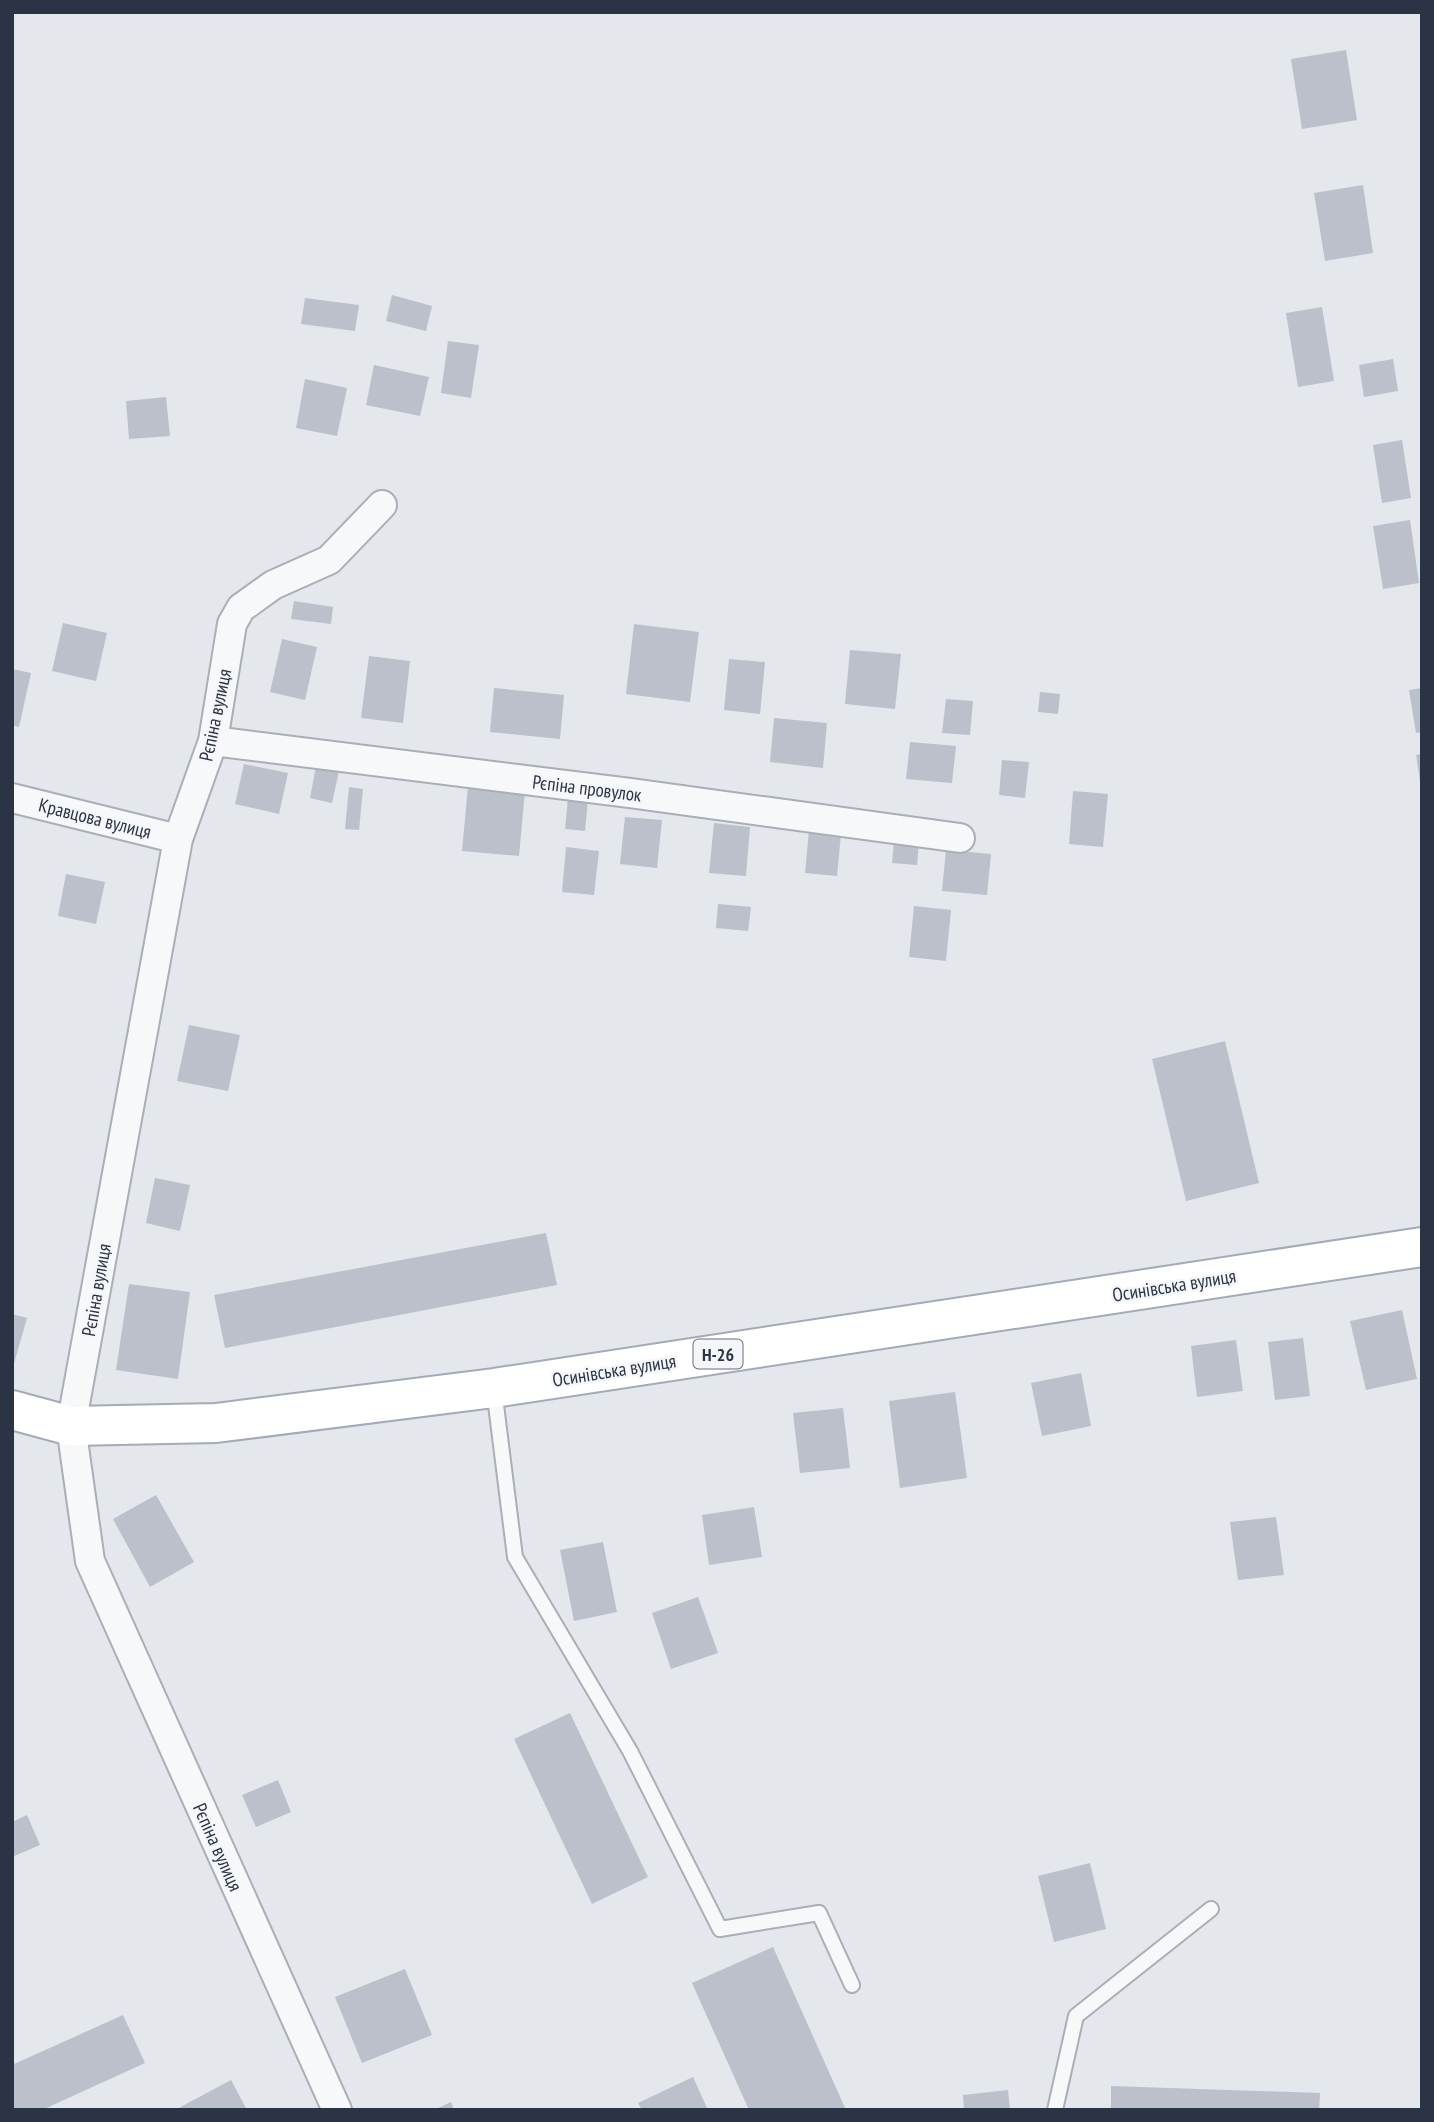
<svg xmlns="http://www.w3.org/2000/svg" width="1434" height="2122" font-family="'PT Sans Narrow',sans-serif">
	<rect width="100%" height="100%" fill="#e4e7ec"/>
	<path fill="#bbc0ca" d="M 1346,50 L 1357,120 L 1302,129 L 1291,59 Z
		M 1363,185 L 1373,253 L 1325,261 L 1314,193 Z
		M 392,295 L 432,306 L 426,331 L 386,321 Z
		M 305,298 L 359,305 L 355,331 L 301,324 Z
		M 1322,307 L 1334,381 L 1298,387 L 1286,313 Z
		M 448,341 L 479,345 L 471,398 L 441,393 Z
		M 1393,359 L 1398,391 L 1364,397 L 1359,365 Z
		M 374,365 L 429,377 L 420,416 L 366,405 Z
		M 305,379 L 347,388 L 337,436 L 296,428 Z
		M 166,397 L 170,436 L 129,439 L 126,401 Z
		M 1402,440 L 1411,498 L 1382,503 L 1373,445 Z
		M 1410,520 L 1419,583 L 1383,589 L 1373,526 Z
		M 294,601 L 333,607 L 331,624 L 291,619 Z
		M 63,623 L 107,633 L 96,681 L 52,671 Z
		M 634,624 L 699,632 L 690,702 L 626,694 Z
		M 282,639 L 317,647 L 305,700 L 270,692 Z
		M 850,650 L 901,654 L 895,709 L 845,704 Z
		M 369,656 L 410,661 L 403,723 L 361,718 Z
		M 729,659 L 765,662 L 760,714 L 724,710 Z
		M 12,669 L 31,673 L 19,727 L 12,725 Z
		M 494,688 L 564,695 L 560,739 L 490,732 Z
		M 1422,688 L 1422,732 L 1416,733 L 1409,690 Z
		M 1040,692 L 1060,694 L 1058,714 L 1038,712 Z
		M 946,699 L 973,701 L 970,735 L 942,733 Z
		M 774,718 L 827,723 L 823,768 L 770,762 Z
		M 910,742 L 956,746 L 952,783 L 906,779 Z
		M 1422,754 L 1422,781 L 1420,781 L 1416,755 Z
		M 1002,760 L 1029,762 L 1025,798 L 999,795 Z
		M 244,764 L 288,773 L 279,814 L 235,804 Z
		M 316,766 L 339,771 L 332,803 L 310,798 Z
		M 468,786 L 525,791 L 519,856 L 462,851 Z
		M 349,787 L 363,789 L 359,830 L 345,829 Z
		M 1073,791 L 1108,794 L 1103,847 L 1069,844 Z
		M 568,798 L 588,800 L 585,831 L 565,829 Z
		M 625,817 L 662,820 L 657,868 L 620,864 Z
		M 714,823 L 750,827 L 746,876 L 709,873 Z
		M 809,830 L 841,834 L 837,876 L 805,873 Z
		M 894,841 L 919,843 L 917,865 L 892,863 Z
		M 566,847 L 599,851 L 594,895 L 562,892 Z
		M 946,850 L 991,854 L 987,895 L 942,891 Z
		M 66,874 L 105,882 L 96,924 L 58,916 Z
		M 718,904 L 751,907 L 748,931 L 716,928 Z
		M 914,906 L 951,910 L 946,961 L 909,957 Z
		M 189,1025 L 240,1035 L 228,1091 L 177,1081 Z
		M 1225,1041 L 1259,1183 L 1186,1201 L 1152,1059 Z
		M 155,1178 L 190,1185 L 180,1231 L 146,1223 Z
		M 546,1233 L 557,1285 L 225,1348 L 214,1295 Z
		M 129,1284 L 190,1292 L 178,1379 L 116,1370 Z
		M 1402,1310 L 1417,1379 L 1366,1390 L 1350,1321 Z
		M 12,1314 L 27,1318 L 13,1367 L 12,1367 Z
		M 1303,1338 L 1310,1396 L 1275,1400 L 1268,1342 Z
		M 1236,1340 L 1243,1391 L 1197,1397 L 1191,1346 Z
		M 1081,1373 L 1091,1426 L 1042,1436 L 1031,1383 Z
		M 955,1392 L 967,1478 L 900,1488 L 889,1401 Z
		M 843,1408 L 850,1468 L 800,1473 L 793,1413 Z
		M 156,1495 L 194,1562 L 150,1587 L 113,1519 Z
		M 754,1507 L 762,1557 L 709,1565 L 702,1515 Z
		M 1276,1517 L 1284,1575 L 1238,1580 L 1230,1522 Z
		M 603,1542 L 617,1612 L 574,1621 L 560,1550 Z
		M 698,1597 L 718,1653 L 671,1669 L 652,1613 Z
		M 570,1713 L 648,1877 L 592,1904 L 514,1739 Z
		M 278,1780 L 291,1812 L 256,1827 L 242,1795 Z
		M 27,1815 L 40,1845 L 12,1857 L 12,1822 Z
		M 1090,1863 L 1106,1929 L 1054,1942 L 1038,1876 Z
		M 773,1947 L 846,2110 L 749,2110 L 692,1983 Z
		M 405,1969 L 432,2035 L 362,2063 L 335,1997 Z
		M 123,2015 L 145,2063 L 42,2110 L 12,2110 L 12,2065 Z
		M 693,2077 L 708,2110 L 642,2110 L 638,2103 Z
		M 231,2080 L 247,2110 L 175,2110 Z
		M 1111,2086 L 1320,2093 L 1319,2110 L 1111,2110 Z
		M 1008,2090 L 1010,2110 L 964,2110 L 963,2095 Z
		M 451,2102 L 454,2110 L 434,2110 Z"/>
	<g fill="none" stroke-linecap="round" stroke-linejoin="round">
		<g stroke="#a9aeb7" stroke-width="18">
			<path id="lane" d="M 494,1389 L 515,1557 L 630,1751 L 720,1929 L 819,1913 L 852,1985
				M 1055,2110 L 1076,2016 L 1211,1909"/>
		</g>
		<g stroke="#a9aeb7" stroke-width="32">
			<path id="street" d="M 213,741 L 630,793 L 960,838
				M 12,798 L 178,839
				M 337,2110 L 90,1561 L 71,1426 L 178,839 L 213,741 L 232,624 L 241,608 L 273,585 L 329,560 L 382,505"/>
		</g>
		<g stroke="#a3abb8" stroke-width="42">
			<path id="primary" d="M 12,1410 L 71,1426 L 216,1423 L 494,1388 L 1422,1247"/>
		</g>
		<use href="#lane" stroke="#f7f8fa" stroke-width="14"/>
		<use href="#street" stroke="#f7f8fa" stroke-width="28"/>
		<use href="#primary" stroke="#fff" stroke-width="38"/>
	</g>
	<g text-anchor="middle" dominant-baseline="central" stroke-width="5" stroke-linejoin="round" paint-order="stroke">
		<rect fill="#f4f6f9" stroke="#676e7b" stroke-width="2" x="693.5" y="1339.5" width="49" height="29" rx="5"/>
		<g font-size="18" font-weight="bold" fill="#2b3445">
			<text x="718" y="1354">Н-26</text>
		</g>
		<g font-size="19" fill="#2b3445" stroke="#f4f6f9">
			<text transform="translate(215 715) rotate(-78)">Рєпіна вулиця</text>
			<text transform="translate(587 788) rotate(7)">Рєпіна провулок</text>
			<text transform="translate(95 818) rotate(14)">Кравцова вулиця</text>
			<text transform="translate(1174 1285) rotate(-9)">Осинівська вулиця</text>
			<text transform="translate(96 1290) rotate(-80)">Рєпіна вулиця</text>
			<text transform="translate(614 1370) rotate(-9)">Осинівська вулиця</text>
			<text transform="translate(218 1847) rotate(66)">Рєпіна вулиця</text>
		</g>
	</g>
	<rect width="1434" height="2122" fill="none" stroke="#2b3445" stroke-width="28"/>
</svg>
